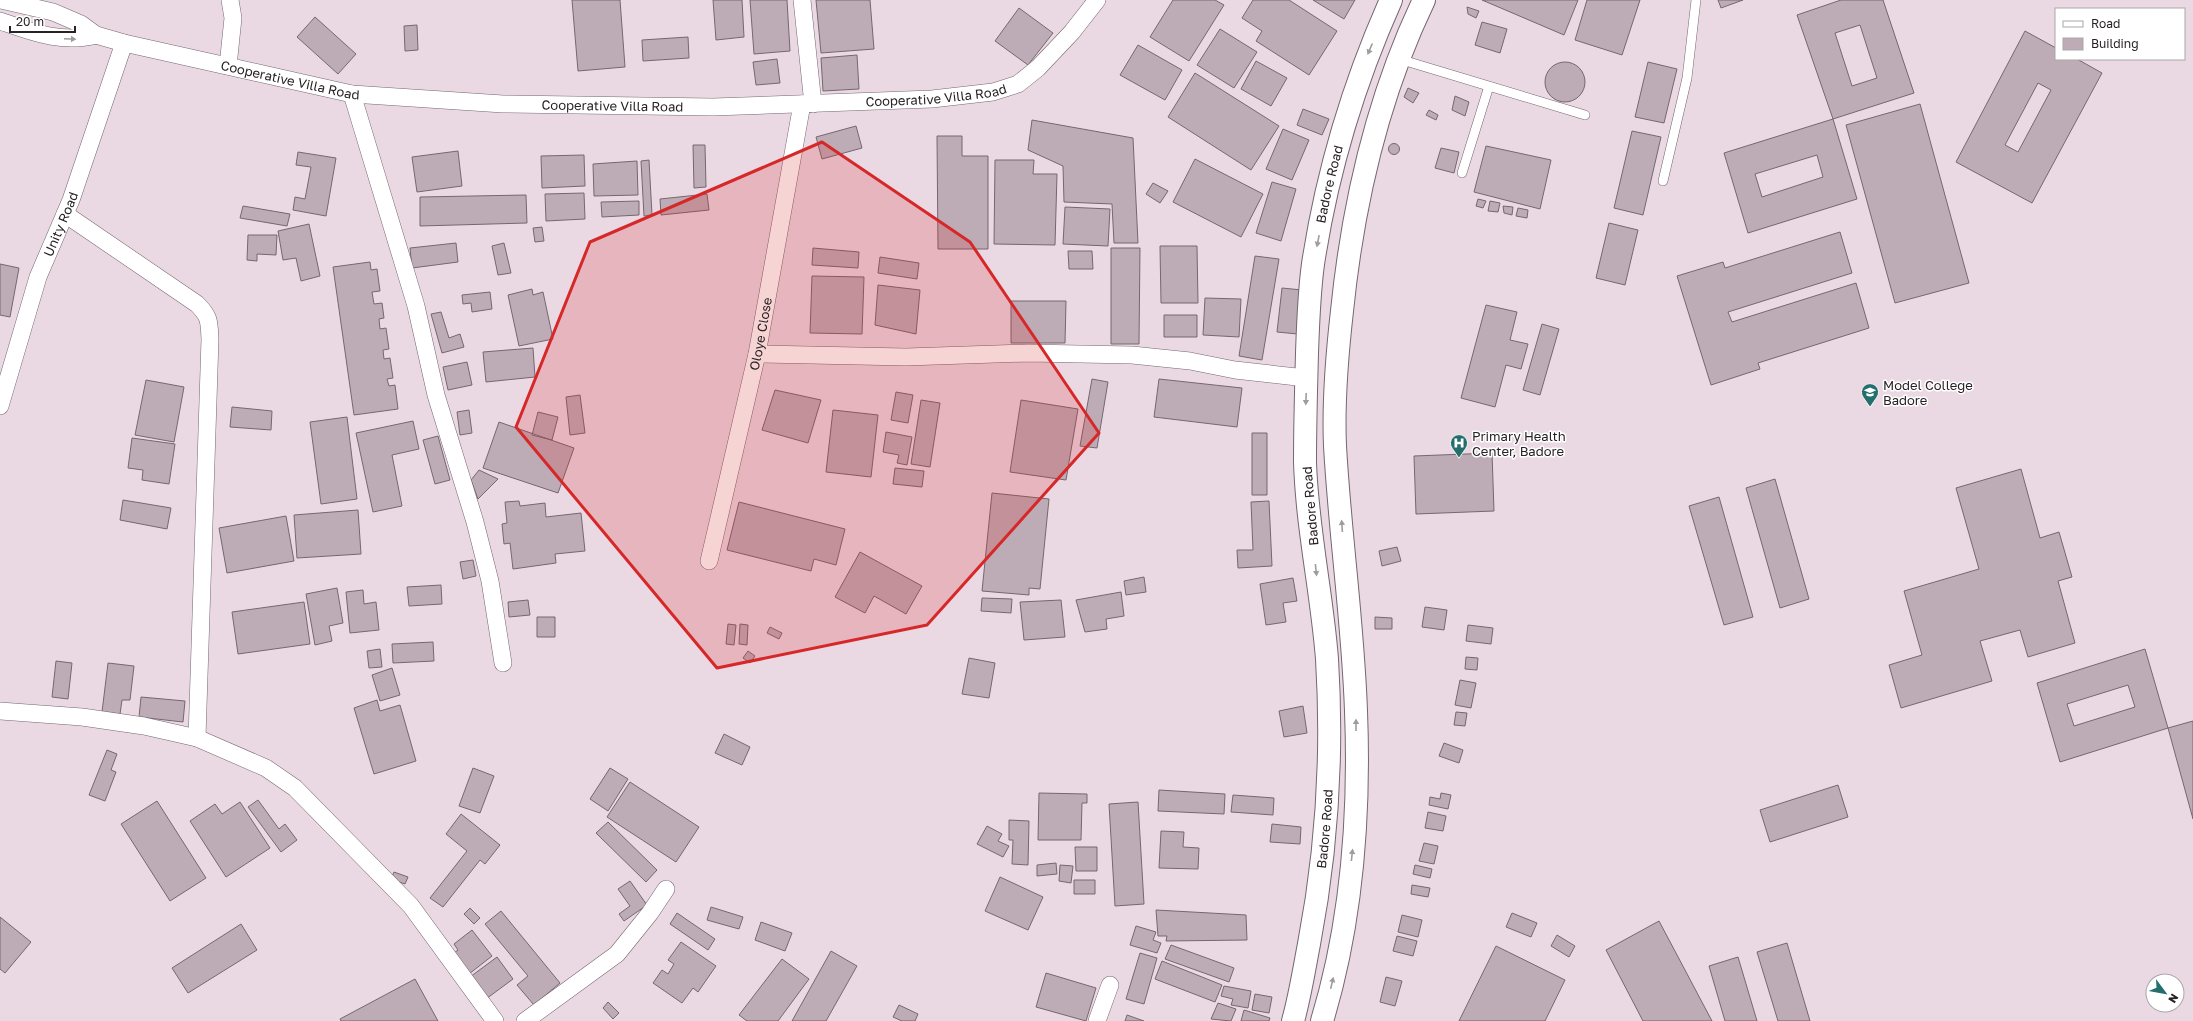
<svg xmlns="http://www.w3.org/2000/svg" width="2193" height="1021" font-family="'Golos Text',sans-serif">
	<rect width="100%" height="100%" fill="#ead9e3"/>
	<path fill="#bdacb6" stroke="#75676f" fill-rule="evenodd" d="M 572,0 L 620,0 L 625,67 L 578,71 Z
		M 713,0 L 742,0 L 744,37 L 716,40 Z
		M 750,0 L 787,0 L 790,51 L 754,54 Z
		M 816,0 L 870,0 L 874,49 L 821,53 Z
		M 1173,0 L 1215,0 L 1224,5 L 1189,61 L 1150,37 Z
		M 1253,0 L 1289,0 L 1337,31 L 1309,75 L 1256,41 L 1262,31 L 1242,18 Z
		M 1313,0 L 1355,0 L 1344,19 Z
		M 1482,0 L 1578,0 L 1564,35 Z
		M 1587,0 L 1640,0 L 1622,55 L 1575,40 Z
		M 1718,0 L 1743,0 L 1721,8 Z
		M 1841,0 L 1883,0 L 1914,93 L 1833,119 L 1797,15 ZM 1860,25 L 1877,78 L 1852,86 L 1835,33 Z
		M 1467,7 L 1479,11 L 1476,18 L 1468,14 Z
		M 1019,8 L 1053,33 L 1028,65 L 995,41 Z
		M 315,17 L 356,54 L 338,74 L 297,37 Z
		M 1482,22 L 1507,29 L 1500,53 L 1475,45 Z
		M 417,25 L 418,50 L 405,51 L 404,26 Z
		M 1220,29 L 1257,52 L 1234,88 L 1197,65 Z
		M 2025,31 L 2056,48 L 2056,59 L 2077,59 L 2102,73 L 2032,203 L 1956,162 ZM 2038,83 L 2051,90 L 2018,152 L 2005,145 Z
		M 688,37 L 689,58 L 643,61 L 642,40 Z
		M 1138,45 L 1182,70 L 1165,100 L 1120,75 Z
		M 857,55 L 859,89 L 823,91 L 821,58 Z
		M 777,59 L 780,83 L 756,85 L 753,62 Z
		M 1256,61 L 1287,78 L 1271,106 L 1241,89 Z
		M1545 82a20 20 0 1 1 40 0a20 20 0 1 1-40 0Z
		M 1648,62 L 1677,69 L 1664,123 L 1635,117 Z
		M 1195,73 L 1279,126 L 1251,170 L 1168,117 Z
		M 1408,88 L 1419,93 L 1413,103 L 1404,97 Z
		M 1455,96 L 1469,102 L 1465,116 L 1452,110 Z
		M 1920,104 L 1969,283 L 1895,303 L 1846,125 Z
		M 1303,109 L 1329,119 L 1322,135 L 1297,125 Z
		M 1429,110 L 1438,115 L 1436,120 L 1426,115 Z
		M 1833,119 L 1857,199 L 1748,233 L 1724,153 ZM 1817,155 L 1823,177 L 1762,197 L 1755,174 Z
		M 1032,120 L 1133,138 L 1138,243 L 1114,243 L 1112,204 L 1064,202 L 1063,166 L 1028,150 Z
		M 856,126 L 862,148 L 822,159 L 816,137 Z
		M 1283,129 L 1309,140 L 1292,180 L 1266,169 Z
		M 1632,131 L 1661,137 L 1643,215 L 1614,208 Z
		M 937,136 L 962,136 L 962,156 L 988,156 L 988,249 L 938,249 Z
		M1388.5 149a5.5 5.5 0 1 1 11 0a5.5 5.5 0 1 1-11 0Z
		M 693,145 L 705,145 L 706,187 L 694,188 Z
		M 1486,146 L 1551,160 L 1540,209 L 1474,192 Z
		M 1441,148 L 1459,152 L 1454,173 L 1435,168 Z
		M 458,151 L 462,186 L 417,192 L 412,157 Z
		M 298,152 L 336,158 L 326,216 L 293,210 L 295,197 L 305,199 L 311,167 L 296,165 Z
		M 584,155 L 585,186 L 542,188 L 541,156 Z
		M 1195,159 L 1263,194 L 1241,237 L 1173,202 Z
		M 649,160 L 652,215 L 644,216 L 641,161 Z
		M 995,160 L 1034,160 L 1033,174 L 1057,174 L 1055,245 L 994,244 Z
		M 637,161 L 638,195 L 594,196 L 593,164 Z
		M 1272,182 L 1296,189 L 1281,241 L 1256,233 Z
		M 1153,183 L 1168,191 L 1160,203 L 1146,194 Z
		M 584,193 L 585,219 L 546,221 L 545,194 Z
		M 707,194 L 709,210 L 661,215 L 660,199 Z
		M 526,195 L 527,223 L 420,226 L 420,197 Z
		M 1478,199 L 1486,201 L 1483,208 L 1476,206 Z
		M 639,201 L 639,215 L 602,217 L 601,202 Z
		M 1490,201 L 1500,203 L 1498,212 L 1488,211 Z
		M 243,206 L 290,214 L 287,226 L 240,218 Z
		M 1503,206 L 1513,207 L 1512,215 L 1504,213 Z
		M 1065,207 L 1110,209 L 1108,246 L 1063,244 Z
		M 1518,208 L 1528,210 L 1527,218 L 1516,216 Z
		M 1609,223 L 1638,230 L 1625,285 L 1596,278 Z
		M 309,224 L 320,276 L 301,281 L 296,258 L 283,260 L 278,231 Z
		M 542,227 L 544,241 L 535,242 L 533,228 Z
		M 1840,232 L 1852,273 L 1728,312 L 1732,322 L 1856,283 L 1869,328 L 1758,363 L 1760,369 L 1711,385 L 1677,276 L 1723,262 L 1725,268 Z
		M 248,235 L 277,235 L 276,255 L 257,254 L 257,261 L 247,260 Z
		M 456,243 L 458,262 L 412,268 L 410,248 Z
		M 504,243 L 511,273 L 498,275 L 492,246 Z
		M 1160,246 L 1197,246 L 1198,303 L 1161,303 Z
		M 813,248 L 859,252 L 858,268 L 812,265 Z
		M 1111,248 L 1140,248 L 1139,344 L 1111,344 Z
		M 1068,251 L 1092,251 L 1093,269 L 1069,269 Z
		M 1255,256 L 1279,259 L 1262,360 L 1239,356 Z
		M 880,257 L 919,263 L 917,279 L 878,273 Z
		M 370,262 L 371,270 L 377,269 L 380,291 L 372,292 L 374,304 L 382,303 L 384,318 L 379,319 L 380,329 L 386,328 L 389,349 L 383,350 L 384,359 L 390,358 L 393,378 L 387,379 L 389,386 L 395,385 L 398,409 L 354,415 L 333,267 Z
		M 0,264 L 19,268 L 10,317 L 0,315 Z
		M 812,276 L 864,277 L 862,334 L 810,333 Z
		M 878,285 L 920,290 L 916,334 L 875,325 Z
		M 1282,288 L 1302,290 L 1298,334 L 1277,332 Z
		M 532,289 L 533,295 L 543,292 L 553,339 L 519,346 L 508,295 Z
		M 490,292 L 492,309 L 472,312 L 471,303 L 463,304 L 462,295 Z
		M 1205,298 L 1241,299 L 1239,337 L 1203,335 Z
		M 1011,301 L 1066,301 L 1065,343 L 1011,343 Z
		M 1486,305 L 1517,312 L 1510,340 L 1528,344 L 1521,369 L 1506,365 L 1495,407 L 1461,398 Z
		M 441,312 L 449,338 L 460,334 L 464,347 L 442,353 L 431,314 Z
		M 1164,315 L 1197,315 L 1197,337 L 1164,337 Z
		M 1542,324 L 1559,329 L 1540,395 L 1523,390 Z
		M 533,348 L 535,377 L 486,382 L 483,352 Z
		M 467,362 L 472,385 L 448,390 L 443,367 Z
		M 1092,379 L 1108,382 L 1097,448 L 1080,446 Z
		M 1159,379 L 1242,388 L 1237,427 L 1154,417 Z
		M 146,380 L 184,387 L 174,442 L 135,435 Z
		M 775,390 L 821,400 L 808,443 L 762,430 Z
		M 896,392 L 913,395 L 908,423 L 891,420 Z
		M 580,395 L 585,433 L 570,435 L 566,397 Z
		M 921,400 L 940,403 L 930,467 L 911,464 Z
		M 1021,400 L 1078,409 L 1066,480 L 1010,472 Z
		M 232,407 L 272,411 L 271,430 L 230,427 Z
		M 469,410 L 472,433 L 460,435 L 457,412 Z
		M 833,410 L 878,415 L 871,477 L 826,472 Z
		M 538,412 L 558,417 L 552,440 L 532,435 Z
		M 347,417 L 357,499 L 321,504 L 310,422 Z
		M 413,421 L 419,449 L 392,455 L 402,506 L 373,512 L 356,433 Z
		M 499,422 L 574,448 L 558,493 L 483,468 Z
		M 886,432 L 912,437 L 907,465 L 897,463 L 899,455 L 883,452 Z
		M 1252,433 L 1267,433 L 1267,495 L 1252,495 Z
		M 438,436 L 450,480 L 435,484 L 423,440 Z
		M 132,438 L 175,444 L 169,484 L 142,480 L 143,470 L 128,468 Z
		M 1492,453 L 1494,511 L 1416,514 L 1414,456 Z
		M 895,468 L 924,471 L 922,487 L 893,484 Z
		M 2021,469 L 2040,538 L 2059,532 L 2072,577 L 2058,581 L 2075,643 L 2028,657 L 2020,630 L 1980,641 L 1992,681 L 1901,708 L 1889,665 L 1922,655 L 1904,591 L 1979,569 L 1956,488 Z
		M 479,470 L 498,479 L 478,499 L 471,480 Z
		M 1775,479 L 1809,599 L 1780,608 L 1746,488 Z
		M 992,493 L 1049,499 L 1040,589 L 1029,588 L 1029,595 L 982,591 Z
		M 1719,497 L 1753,617 L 1724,625 L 1689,506 Z
		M 123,500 L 171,508 L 167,529 L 120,520 Z
		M 519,501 L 520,506 L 545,503 L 546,517 L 581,513 L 585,551 L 555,554 L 556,563 L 513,569 L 510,543 L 504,544 L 502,524 L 507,523 L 505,502 Z
		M 1269,501 L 1272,566 L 1238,568 L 1237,550 L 1253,550 L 1251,502 Z
		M 739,502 L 845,529 L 836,565 L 814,559 L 811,571 L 727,550 Z
		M 358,510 L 361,554 L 297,558 L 294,515 Z
		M 286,516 L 294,561 L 227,573 L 219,528 Z
		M 1397,547 L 1401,561 L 1382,566 L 1379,551 Z
		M 860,552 L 922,586 L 906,614 L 874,596 L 865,613 L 835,597 Z
		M 473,560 L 476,576 L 463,579 L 460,562 Z
		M 1144,577 L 1146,592 L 1126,595 L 1124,581 Z
		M 1293,578 L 1297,601 L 1283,603 L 1286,622 L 1266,625 L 1260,584 Z
		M 441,585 L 442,604 L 409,606 L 407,587 Z
		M 337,588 L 343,623 L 329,626 L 332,641 L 315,645 L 306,594 Z
		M 363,590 L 364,604 L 376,602 L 379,630 L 350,633 L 346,592 Z
		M 1121,592 L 1124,616 L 1106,619 L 1107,629 L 1085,632 L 1076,600 Z
		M 982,598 L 1012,599 L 1011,613 L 981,611 Z
		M 528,600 L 530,615 L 509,617 L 508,602 Z
		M 1061,600 L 1065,637 L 1024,640 L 1020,602 Z
		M 304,602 L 310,644 L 238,654 L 232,612 Z
		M 1425,607 L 1447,610 L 1444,630 L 1422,627 Z
		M 537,617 L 555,617 L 555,637 L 537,637 Z
		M 1375,617 L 1392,618 L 1392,629 L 1375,629 Z
		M 728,624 L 736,625 L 734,645 L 726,644 Z
		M 740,624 L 748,625 L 747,645 L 739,644 Z
		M 1468,625 L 1493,628 L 1491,644 L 1466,641 Z
		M 770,627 L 782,633 L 779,639 L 767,633 Z
		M 433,642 L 434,661 L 393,663 L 392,644 Z
		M 380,649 L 382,667 L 369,668 L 367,651 Z
		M 2145,649 L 2168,728 L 2060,762 L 2037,683 ZM 2128,685 L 2135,707 L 2074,726 L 2067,704 Z
		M 748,651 L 755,656 L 750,663 L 743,658 Z
		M 1466,657 L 1478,658 L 1477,670 L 1465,669 Z
		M 969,658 L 995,663 L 989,698 L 962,694 Z
		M 56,661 L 72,663 L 68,699 L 52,697 Z
		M 108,663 L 134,666 L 130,700 L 122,700 L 120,714 L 102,712 Z
		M 392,668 L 400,695 L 380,701 L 372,675 Z
		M 1460,680 L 1476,683 L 1471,708 L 1455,705 Z
		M 141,697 L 185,701 L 183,722 L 139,717 Z
		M 377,700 L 380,711 L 400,705 L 416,761 L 374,774 L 354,708 Z
		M 1303,706 L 1307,733 L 1284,737 L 1279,711 Z
		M 1456,712 L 1467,713 L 1465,726 L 1454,725 Z
		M 2193,721 L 2193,819 L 2168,728 Z
		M 724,734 L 750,747 L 742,765 L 715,753 Z
		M 1444,743 L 1463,750 L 1459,763 L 1439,756 Z
		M 107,750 L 117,754 L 111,770 L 116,772 L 105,801 L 89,795 Z
		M 473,768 L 494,776 L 480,813 L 459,806 Z
		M 610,768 L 628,779 L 608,811 L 590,799 Z
		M 630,782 L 699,827 L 676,862 L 607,817 Z
		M 1838,785 L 1848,817 L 1770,842 L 1760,810 Z
		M 1159,790 L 1225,794 L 1224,814 L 1158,811 Z
		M 1039,793 L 1087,794 L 1087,803 L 1082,803 L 1081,840 L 1038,840 Z
		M 1441,793 L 1451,795 L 1448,809 L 1429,805 L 1430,797 L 1440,799 Z
		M 1233,795 L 1274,798 L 1273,815 L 1231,812 Z
		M 258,800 L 279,829 L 285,824 L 297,840 L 281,852 L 248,807 Z
		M 157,801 L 206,878 L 170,901 L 121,824 Z
		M 240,802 L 270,848 L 226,877 L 190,821 L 215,804 L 222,814 Z
		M 1138,802 L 1144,904 L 1115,906 L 1109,804 Z
		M 1428,812 L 1446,816 L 1443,831 L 1425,828 Z
		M 461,814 L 500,845 L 485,864 L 480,860 L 443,907 L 430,898 L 467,851 L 446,834 Z
		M 1009,820 L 1029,821 L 1028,865 L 1012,864 L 1013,840 L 1009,840 Z
		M 608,822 L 657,870 L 646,882 L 596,833 Z
		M 1272,824 L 1301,827 L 1300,844 L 1270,842 Z
		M 987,826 L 1002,834 L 998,841 L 1009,846 L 1003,857 L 977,844 Z
		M 1161,831 L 1184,832 L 1183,847 L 1199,848 L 1198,869 L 1159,868 Z
		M 1424,843 L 1438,846 L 1434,864 L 1419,861 Z
		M 1075,847 L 1097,847 L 1097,871 L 1076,871 Z
		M 1056,863 L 1057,874 L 1037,876 L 1037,865 Z
		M 1060,865 L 1073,866 L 1071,883 L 1059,881 Z
		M 1415,865 L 1432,869 L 1430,878 L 1413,874 Z
		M 394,872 L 408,877 L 405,884 L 391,879 Z
		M 1000,877 L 1043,897 L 1028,930 L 985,911 Z
		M 1074,880 L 1095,880 L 1095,894 L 1074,894 Z
		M 630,881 L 647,905 L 624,921 L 619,914 L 630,906 L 618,889 Z
		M 1412,885 L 1430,888 L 1428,897 L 1411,894 Z
		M 711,907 L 743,917 L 739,929 L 707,920 Z
		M 470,908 L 480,918 L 474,924 L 464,914 Z
		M 1156,910 L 1246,915 L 1247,940 L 1166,941 L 1167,936 L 1158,936 Z
		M 501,911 L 560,983 L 534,1005 L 517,985 L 528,976 L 485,924 Z
		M 677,913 L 715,939 L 708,950 L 670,924 Z
		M 1512,913 L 1537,923 L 1531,937 L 1506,927 Z
		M 1402,915 L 1422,920 L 1418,937 L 1398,932 Z
		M 0,917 L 31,942 L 5,973 L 0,969 Z
		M 1659,921 L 1712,1021 L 1643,1021 L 1606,950 Z
		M 761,922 L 792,933 L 785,951 L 755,940 Z
		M 241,924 L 257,950 L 188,993 L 172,968 Z
		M 1136,926 L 1156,932 L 1153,940 L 1161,943 L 1157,953 L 1130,945 Z
		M 472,930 L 492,956 L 469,974 L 454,953 L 458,950 L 454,944 Z
		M 1557,935 L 1575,946 L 1569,957 L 1551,946 Z
		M 1397,936 L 1417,941 L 1413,956 L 1393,951 Z
		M 681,942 L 716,966 L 698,992 L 693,988 L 682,1003 L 653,983 L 662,970 L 668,974 L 674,964 L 668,960 Z
		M 1787,943 L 1810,1021 L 1778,1021 L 1757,952 Z
		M 1171,945 L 1234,968 L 1229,982 L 1165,959 Z
		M 1496,946 L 1565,980 L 1545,1021 L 1459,1021 Z
		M 831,951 L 857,966 L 826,1021 L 792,1021 Z
		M 1140,953 L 1157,958 L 1144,1004 L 1126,999 Z
		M 497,957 L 513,979 L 486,999 L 470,977 Z
		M 1738,957 L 1757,1021 L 1725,1021 L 1709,966 Z
		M 782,959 L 809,979 L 778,1021 L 747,1021 L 739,1015 Z
		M 1162,961 L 1222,985 L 1215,1002 L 1155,979 Z
		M 1046,973 L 1096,988 L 1086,1021 L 1036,1007 Z
		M 1386,977 L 1402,981 L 1395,1006 L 1380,1002 Z
		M 415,979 L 438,1021 L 341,1021 L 340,1019 Z
		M 1224,986 L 1251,991 L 1248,1008 L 1231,1005 L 1233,999 L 1221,996 Z
		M 1255,994 L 1272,997 L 1269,1013 L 1252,1010 Z
		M 608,1002 L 619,1013 L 613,1019 L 603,1008 Z
		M 1218,1003 L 1236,1009 L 1231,1021 L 1211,1019 Z
		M 899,1005 L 918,1014 L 915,1021 L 902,1021 L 893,1017 Z
		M 1244,1010 L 1270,1018 L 1269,1021 L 1241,1021 Z
		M 1127,1015 L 1144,1021 L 1125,1021 Z"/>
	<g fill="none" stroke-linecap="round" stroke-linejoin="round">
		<g stroke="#75666f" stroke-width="10">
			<path id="service" d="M 1399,59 L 1585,115
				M 1462,173 L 1489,86
				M 1663,181 L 1687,78 L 1696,0"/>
		</g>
		<g stroke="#75666f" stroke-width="18">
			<g id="minor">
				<path id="s1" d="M 1,0 L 53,12 L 81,24 L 96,35 L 124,43 L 352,94 L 503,104 L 713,107 L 932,99 L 993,92 L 1018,84 L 1038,68 L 1072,32 L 1097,0"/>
				<path d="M 802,0 L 813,104"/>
				<path d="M 0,21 C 32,32 62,44 96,35"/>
				<path d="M 228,66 L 233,18 L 230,0"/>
				<path d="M 352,94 L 416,306 L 436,395 L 475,522 L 490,581 L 503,663"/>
				<path d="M 65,214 L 197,304 C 210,317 209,321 210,339 L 197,738"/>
				<path d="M 757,354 L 906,357 L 1028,353 L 1132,355 L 1190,361 L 1235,370 L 1306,378"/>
				<path id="s2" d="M 0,406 L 38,277 L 71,200 L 124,43"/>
				<path id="s3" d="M 709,561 L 757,354 L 802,104"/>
				<path d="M 0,711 L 82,717 L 144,726 L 197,738 L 266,768 L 295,788 L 411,906 L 495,1021"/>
				<path d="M 525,1021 L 617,954 L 650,913 L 666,889"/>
				<path d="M 1097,1021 L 1110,985"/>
			</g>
		</g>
		<g stroke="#75666f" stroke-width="24">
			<g id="secondary">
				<path id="s4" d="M 1293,1021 C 1300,996 1304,970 1309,944 C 1327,850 1333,756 1327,659 C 1322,594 1307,528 1305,462 C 1305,426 1306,389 1307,353 C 1308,324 1309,293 1313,264 C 1327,172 1353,85 1391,0"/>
				<path d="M 1322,1021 C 1352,922 1360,814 1356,711 C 1353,623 1340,535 1335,446 C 1333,401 1337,355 1342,311 C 1353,203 1377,98 1424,0"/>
			</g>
		</g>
		<use href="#service" stroke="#fff" stroke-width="9"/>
		<use href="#minor" stroke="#fff" stroke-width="17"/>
		<use href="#secondary" stroke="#fff" stroke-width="22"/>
	</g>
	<defs><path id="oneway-solid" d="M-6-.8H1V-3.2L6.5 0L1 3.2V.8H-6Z"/></defs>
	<g fill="#9e9c9d">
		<use href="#oneway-solid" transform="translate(70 39) rotate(2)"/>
		<use href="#oneway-solid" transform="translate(1370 49) rotate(113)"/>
		<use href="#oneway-solid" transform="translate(1318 241) rotate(101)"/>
		<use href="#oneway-solid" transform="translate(1306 399) rotate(92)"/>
		<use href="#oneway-solid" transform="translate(1342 526) rotate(-94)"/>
		<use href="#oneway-solid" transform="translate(1316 570) rotate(84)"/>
		<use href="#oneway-solid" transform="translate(1356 725) rotate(-90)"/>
		<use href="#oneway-solid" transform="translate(1352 855) rotate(-84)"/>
		<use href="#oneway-solid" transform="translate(1332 983) rotate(-77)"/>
	</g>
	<path fill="#d62828" fill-opacity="0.2" stroke="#d62828" stroke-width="3" stroke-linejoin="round" d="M 822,142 L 970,242 L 1099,433 L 927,625 L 717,668 L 516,427 L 590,242 Z"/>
	<defs>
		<g id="school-pin" transform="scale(0.9)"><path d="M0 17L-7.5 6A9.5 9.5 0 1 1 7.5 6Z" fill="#246f6c" stroke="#fff"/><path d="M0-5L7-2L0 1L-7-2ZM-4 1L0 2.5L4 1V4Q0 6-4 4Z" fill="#fff"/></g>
		<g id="hospital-pin" transform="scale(0.9)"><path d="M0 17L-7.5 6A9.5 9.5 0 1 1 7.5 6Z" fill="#246f6c" stroke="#fff"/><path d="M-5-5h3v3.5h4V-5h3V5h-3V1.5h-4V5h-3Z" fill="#fff"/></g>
	</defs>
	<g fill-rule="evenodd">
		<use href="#school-pin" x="1870" y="392"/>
		<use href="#hospital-pin" x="1459" y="443"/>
	</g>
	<g text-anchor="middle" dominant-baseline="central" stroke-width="3" stroke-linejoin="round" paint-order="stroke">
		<g font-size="13" fill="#282225" stroke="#fff">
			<text stroke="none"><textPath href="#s1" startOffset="302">Cooperative Villa Road</textPath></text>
			<text stroke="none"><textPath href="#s1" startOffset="950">Cooperative Villa Road</textPath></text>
			<text stroke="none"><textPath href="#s1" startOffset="626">Cooperative Villa Road</textPath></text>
			<text stroke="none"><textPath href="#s4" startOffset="843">Badore Road</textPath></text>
			<text stroke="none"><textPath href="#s2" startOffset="192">Unity Road</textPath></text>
			<text stroke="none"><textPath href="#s3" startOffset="233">Oloye Close</textPath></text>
			<text transform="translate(1310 506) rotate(-95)">Badore Road</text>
			<text stroke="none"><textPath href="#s4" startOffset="195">Badore Road</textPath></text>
		</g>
		<g font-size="13" fill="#282225" stroke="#fff" text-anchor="start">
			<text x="1883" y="385">Model College<tspan x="1883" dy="15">Badore</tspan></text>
			<text x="1472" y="436">Primary Health<tspan x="1472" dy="15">Center, Badore</tspan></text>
		</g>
	</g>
	<rect x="2055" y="8" width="130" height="52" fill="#ffffff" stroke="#a9a7a8"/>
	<rect x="2063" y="21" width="20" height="6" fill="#ffffff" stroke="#a9a7a8"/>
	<text x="2091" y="28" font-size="12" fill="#282225">Road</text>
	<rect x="2063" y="38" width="20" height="12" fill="#bdacb6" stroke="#a9a7a8"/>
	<text x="2091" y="48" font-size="12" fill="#282225">Building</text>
	<g transform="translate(2165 993) rotate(122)"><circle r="19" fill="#ffffff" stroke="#a9a7a8"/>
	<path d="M0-3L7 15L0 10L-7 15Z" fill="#246f6c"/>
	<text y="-6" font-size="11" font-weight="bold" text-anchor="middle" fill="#282225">N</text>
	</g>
	<path d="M10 26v6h65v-6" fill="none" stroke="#282225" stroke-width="2"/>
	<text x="16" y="26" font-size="12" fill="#282225" stroke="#ffffff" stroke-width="3" paint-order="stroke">20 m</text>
</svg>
